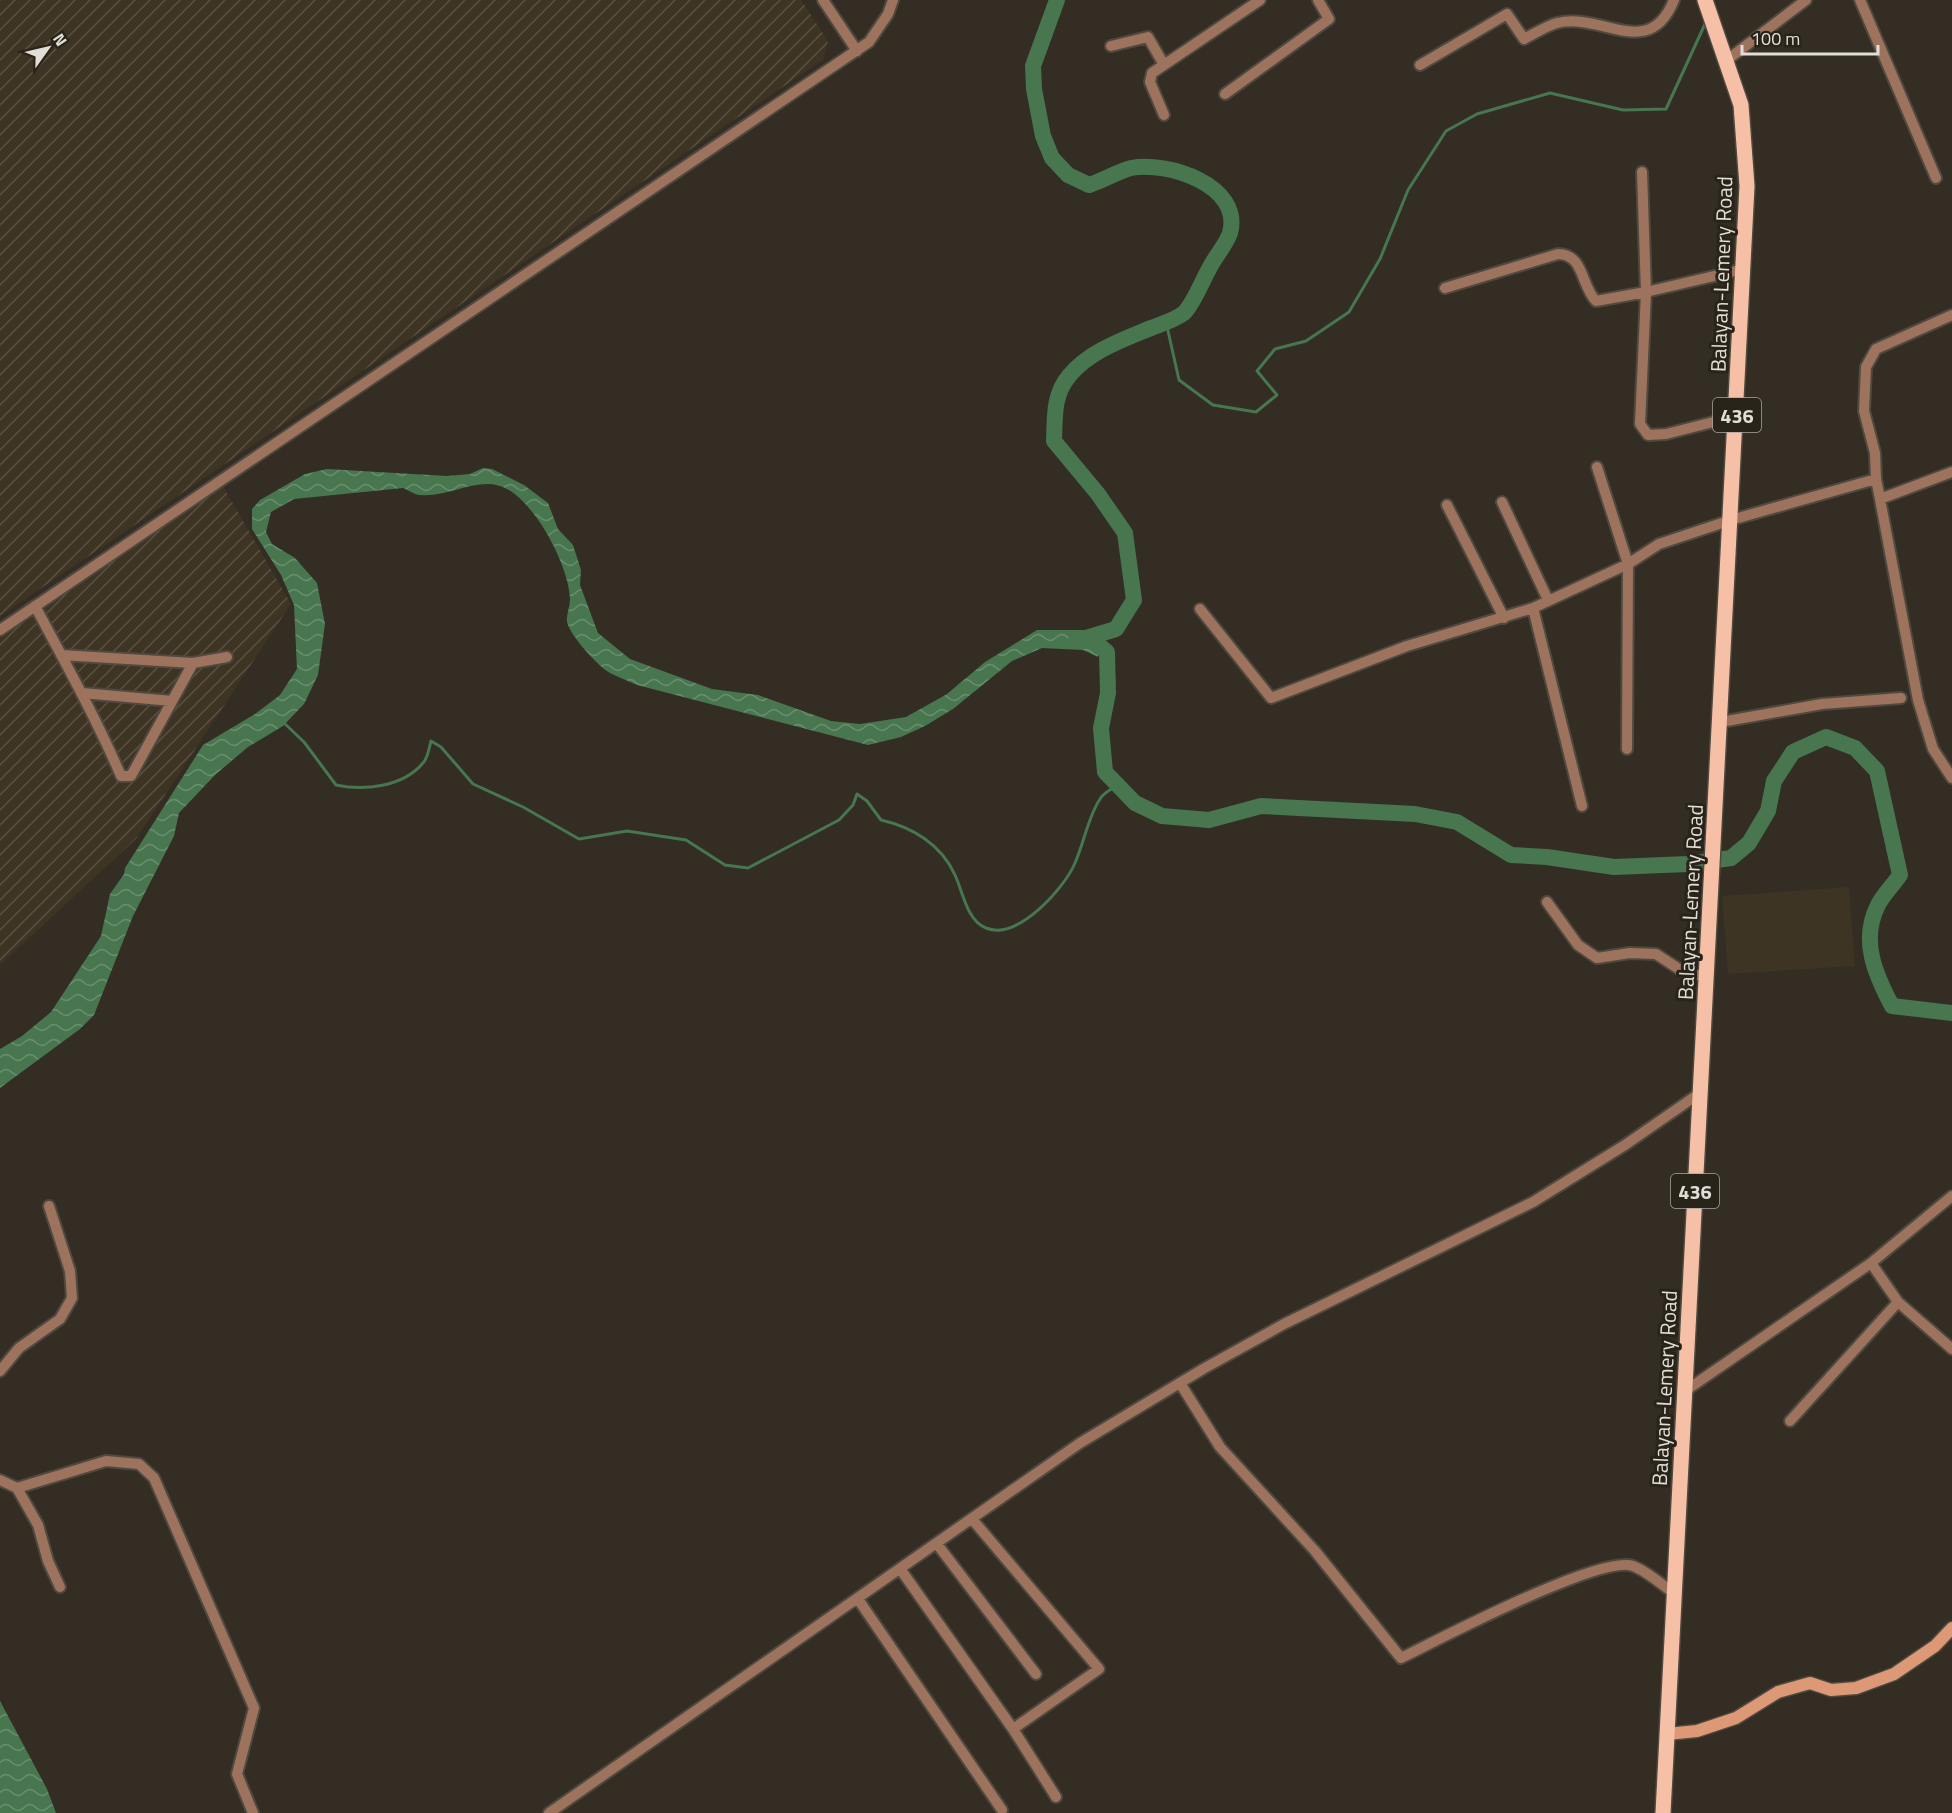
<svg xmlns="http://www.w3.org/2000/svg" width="1952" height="1813" font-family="'Titillium Web',sans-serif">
	<defs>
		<pattern id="industrial-furrows" width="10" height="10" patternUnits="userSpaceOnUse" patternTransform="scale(1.5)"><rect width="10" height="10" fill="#3e3424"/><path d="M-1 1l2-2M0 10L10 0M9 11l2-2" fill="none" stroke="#5a5143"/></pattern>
		<pattern id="water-waves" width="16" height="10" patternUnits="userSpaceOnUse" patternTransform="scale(1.5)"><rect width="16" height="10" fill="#47764f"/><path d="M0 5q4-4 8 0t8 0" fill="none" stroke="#6a8f70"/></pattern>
	</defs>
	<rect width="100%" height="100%" fill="#332d23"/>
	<path fill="#3e3424" d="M 1849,887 L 1855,966 L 1728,974 L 1722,896 Z"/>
	<path fill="url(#industrial-furrows)" d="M 0,0 L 801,0 L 828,41 L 824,59 L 0,616 Z
		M 217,476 L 291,604 L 136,839 L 0,965 L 0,621 Z"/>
	<path fill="url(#water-waves)" d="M 483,468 L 492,469 L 524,485 L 548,503 L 558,529 L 573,545 L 581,570 L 580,585 L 598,633 L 630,659 L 712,689 L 758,695 L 831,721 L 860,724 L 906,717 L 947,694 L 985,662 L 1037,630 L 1098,630 L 1098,657 L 1083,650 L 1042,648 L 1012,661 L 953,709 L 925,726 L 901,737 L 868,745 L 637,685 C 627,680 613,676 604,669 C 594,661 570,635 567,622 C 566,615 570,607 570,599 C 569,566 536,503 505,488 C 480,475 448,498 420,495 C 415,495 408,490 403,488 L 294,499 L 271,512 L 266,532 L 272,544 L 295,558 L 317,583 L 325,624 L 318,675 L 304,704 L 283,726 L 248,747 L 215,775 L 179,813 L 174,836 L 133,916 L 94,1015 L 80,1029 L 0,1088 L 0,1049 L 22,1036 L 51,1012 L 101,936 L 110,894 L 124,874 L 125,868 L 203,745 L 255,714 L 280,695 L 297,669 L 294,605 L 281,575 L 252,529 L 252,509 L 260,500 L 305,474 L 327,469 L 447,476 L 470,474 Z
		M 0,1701 L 47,1789 L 56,1813 L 0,1813 Z"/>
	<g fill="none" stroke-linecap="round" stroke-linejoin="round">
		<path stroke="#47764f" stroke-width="3" d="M 1166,322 L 1179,380 L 1213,405 L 1256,412 L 1277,395 L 1257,371 L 1275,349 L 1306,341 L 1349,312 L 1380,259 L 1408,190 L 1446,131 L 1477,114 L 1550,93 L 1623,110 L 1666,109 L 1705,24
			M 282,721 L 304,742 L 336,785 C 364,791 403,787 423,763 C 428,758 429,748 431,741 L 441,747 L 473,784 L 523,807 L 579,839 L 627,831 L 686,840 L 725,865 L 748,868 L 839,820 L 853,805 L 857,794 L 867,801 L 881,820 C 912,827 941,844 955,875 C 963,892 967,921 986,928 C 1017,941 1064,889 1075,863 C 1084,843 1088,817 1100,799 C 1103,793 1112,789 1117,785"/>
		<path stroke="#47764f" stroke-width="16" d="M 1057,0 L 1033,66 L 1034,89 L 1043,136 L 1052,158 L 1068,175 L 1089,185 C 1102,181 1119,171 1131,168 C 1167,161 1243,185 1230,233 C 1226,245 1214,258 1209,269 C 1202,281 1194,303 1184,313 C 1175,320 1161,324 1151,328 C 1122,340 1088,352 1069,376 C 1053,395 1055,417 1054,441 L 1098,494 L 1125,533 L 1134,600 L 1116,629 L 1076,641
			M 1090,638 L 1107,652 L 1108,693 L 1101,728 L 1105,772 L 1135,803 L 1162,816 L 1209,820 L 1261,806 L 1415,814 L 1457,822 L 1511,855 L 1547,857 L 1614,867 L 1688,864 L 1731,858 L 1749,843 L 1768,811 L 1774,781 L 1793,752 L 1826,737 L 1855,748 L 1877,771 L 1900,875 C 1893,885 1883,895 1878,905 C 1860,940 1875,974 1892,1006 L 1952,1013"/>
		<g stroke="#4f4940" stroke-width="14">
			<path id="street" d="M 823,0 L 857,51
				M 1860,0 L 1936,178
				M 1111,46 L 1148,37 L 1164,65
				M 1727,60 L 1806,0
				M 1420,65 L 1507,14 L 1524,39 C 1534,34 1546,26 1557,23 C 1603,12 1649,62 1674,0
				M 1225,94 L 1329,19 L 1318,0
				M 1164,115 L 1150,82 L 1152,73 L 1260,0
				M 1642,172 L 1646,292 L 1744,269
				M 1445,288 L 1558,254 C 1584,254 1581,286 1596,301 L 1646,292 L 1640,424 L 1648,435 L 1666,434 L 1737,416
				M 1597,467 L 1628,564 L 1627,749
				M 1876,479 L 1880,499 L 1952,472
				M 1880,499 L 1918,700 L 1933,749 L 1952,778
				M 1502,502 L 1548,600
				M 1447,505 L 1504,618
				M 35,606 C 65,662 96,718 121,776 L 131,776 L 193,663 L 61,655
				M 1533,608 L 1582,806
				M 1200,609 L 1271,698 L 1407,646 L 1533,608 L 1628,564 L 1659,544 L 1731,520 L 1876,479 L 1875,453 L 1864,411 L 1866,367 L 1876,349 L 1952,315
				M 0,630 L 869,42 L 888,14 L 893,0
				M 193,663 L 227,657
				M 82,693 L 172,701
				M 1721,722 L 1822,704 L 1901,698
				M 1547,902 L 1578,945 L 1597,958 L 1630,953 L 1656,954 L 1682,971 L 1707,977
				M 1871,1263 L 1898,1302 L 1952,1349
				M 0,1371 L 19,1348 L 60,1319 L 72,1298 L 70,1271 L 49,1206
				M 1180,1383 L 1220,1447 L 1315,1551 L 1401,1658 C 1438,1640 1601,1554 1633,1566 C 1647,1571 1662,1585 1675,1594
				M 1685,1391 L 1871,1263 L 1952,1196
				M 1790,1421 L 1898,1302
				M 0,1480 L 17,1488 L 106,1461 L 139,1464 L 154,1478 L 254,1708 L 237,1774 L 253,1813
				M 17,1488 L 38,1525 L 48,1561 L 60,1587
				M 972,1519 L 1099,1669 L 1013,1729
				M 937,1544 L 1036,1674
				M 901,1570 L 1013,1729 L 1056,1797
				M 858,1599 L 1002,1810
				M 549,1813 L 1080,1443 L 1203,1369 L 1284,1324 L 1533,1202 L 1625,1145 L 1700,1093"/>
		</g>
		<g stroke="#4f4940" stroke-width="15">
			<path id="secondary" d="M 1667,1734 L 1697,1731 L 1736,1718 L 1778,1692 L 1810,1683 L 1831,1690 L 1856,1688 L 1894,1674 L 1935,1646 L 1952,1628"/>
		</g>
		<g stroke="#4f4940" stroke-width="18">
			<path id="primary" d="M 1663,1813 L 1747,186 L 1741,105 L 1705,0"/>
		</g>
		<use href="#street" stroke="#9e735d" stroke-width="10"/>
		<use href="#secondary" stroke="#dd9876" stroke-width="12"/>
		<use href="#primary" stroke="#f6c0a6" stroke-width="15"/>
	</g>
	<g text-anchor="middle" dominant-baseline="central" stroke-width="6" stroke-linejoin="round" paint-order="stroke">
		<g fill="#292419" stroke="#aaa69e" stroke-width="1.5">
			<rect x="1713" y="398" width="48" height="34" rx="4.5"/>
			<rect x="1671" y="1174" width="48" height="34" rx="4.5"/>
		</g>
		<g font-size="20" font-weight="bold" fill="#e1ddd7">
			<text x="1737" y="415">436</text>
			<text x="1695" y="1191">436</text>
		</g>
		<g font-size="21" fill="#e1ddd7" stroke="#292419">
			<text transform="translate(1721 274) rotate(-88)">Balayan-Lemery Road</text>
			<text transform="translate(1690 902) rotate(-87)">Balayan-Lemery Road</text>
			<text transform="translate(1664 1388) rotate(-87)">Balayan-Lemery Road</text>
		</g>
	</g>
	<g transform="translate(48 48) rotate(56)" stroke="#292419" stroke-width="4.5" paint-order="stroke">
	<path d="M0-4.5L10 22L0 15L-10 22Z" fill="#e1ddd7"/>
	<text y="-9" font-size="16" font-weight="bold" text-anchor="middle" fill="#e1ddd7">N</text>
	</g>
	<path d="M1742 45v9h136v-9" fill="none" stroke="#e1ddd7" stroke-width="3"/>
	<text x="1751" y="45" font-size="18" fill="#e1ddd7" stroke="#292419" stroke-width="4.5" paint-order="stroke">100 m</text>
</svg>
